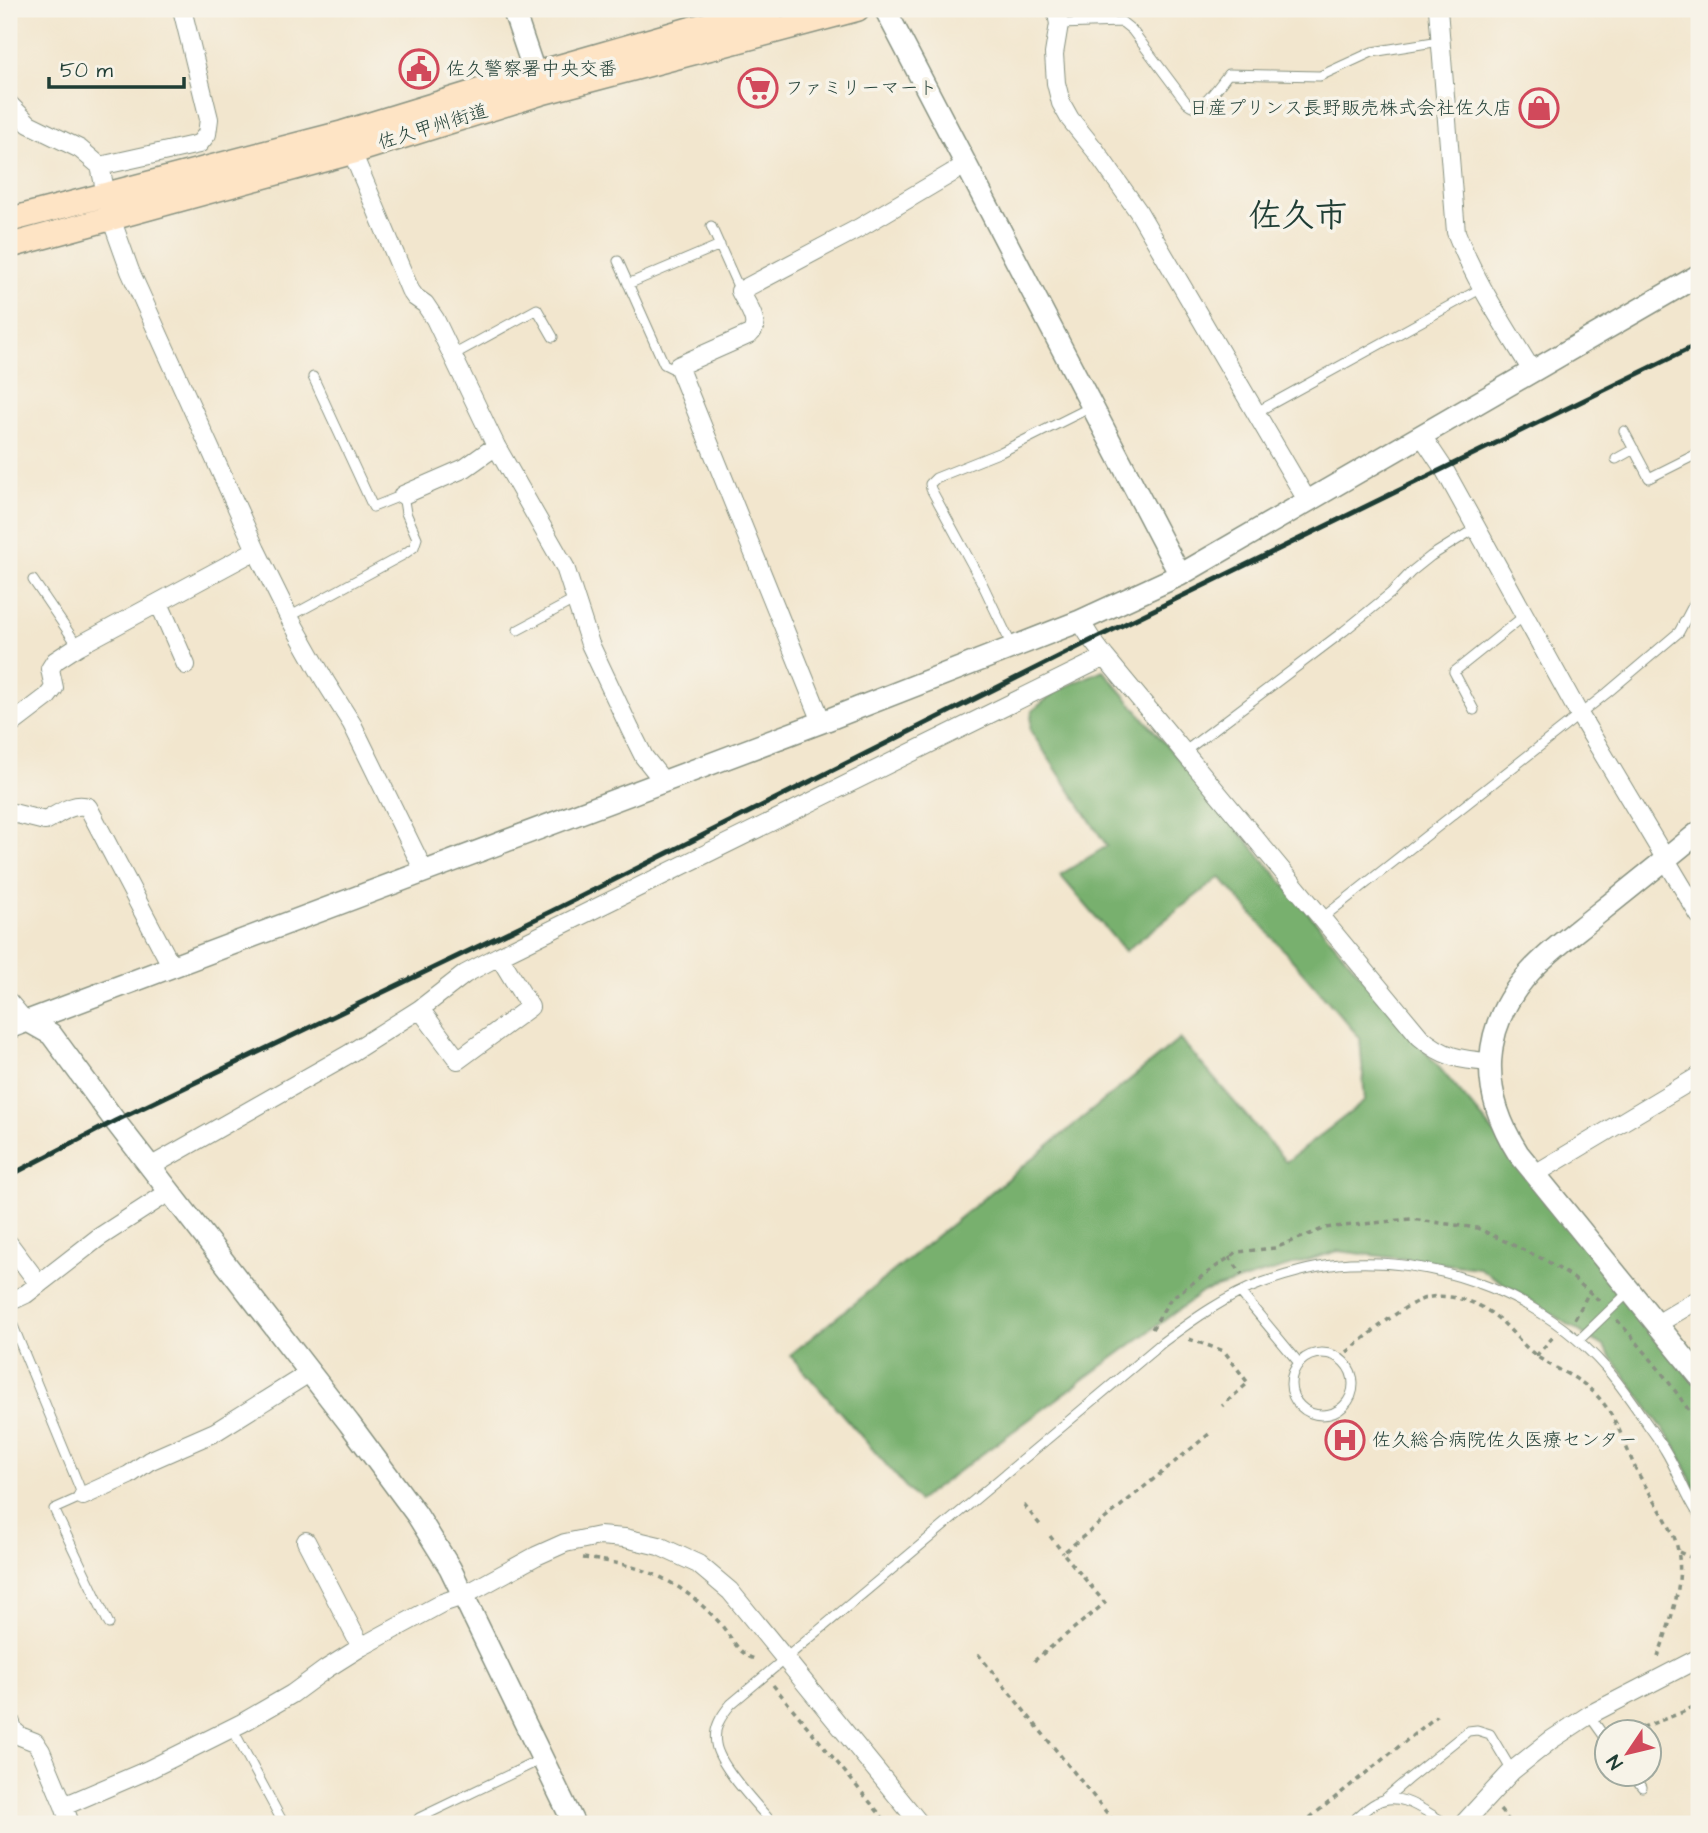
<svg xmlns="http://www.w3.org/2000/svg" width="1708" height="1833" font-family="'Architects Daughter','Klee One',sans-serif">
	<rect width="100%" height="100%" fill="#f7f3e8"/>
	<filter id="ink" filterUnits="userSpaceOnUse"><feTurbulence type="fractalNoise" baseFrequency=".0143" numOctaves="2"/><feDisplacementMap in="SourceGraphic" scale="14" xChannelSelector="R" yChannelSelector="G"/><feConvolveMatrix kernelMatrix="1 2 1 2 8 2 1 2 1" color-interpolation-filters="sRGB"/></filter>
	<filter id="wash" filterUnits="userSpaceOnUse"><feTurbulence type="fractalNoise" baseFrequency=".00686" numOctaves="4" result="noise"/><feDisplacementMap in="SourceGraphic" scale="28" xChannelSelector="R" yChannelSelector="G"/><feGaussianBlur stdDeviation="1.57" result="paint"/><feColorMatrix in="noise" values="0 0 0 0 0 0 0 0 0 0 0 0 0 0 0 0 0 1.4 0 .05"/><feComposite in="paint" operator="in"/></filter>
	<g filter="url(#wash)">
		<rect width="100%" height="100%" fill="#f2e6ce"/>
		<path fill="#78b06e" stroke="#4c7651" stroke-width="2" d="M 1103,670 L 1497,1136 L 1699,1386 L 1699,1497 L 1676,1447 L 1604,1347 L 1479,1268 L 1338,1251 L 1203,1292 L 918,1501 L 790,1355 L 1180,1039 L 1286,1162 L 1365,1101 L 1360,1038 L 1220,877 L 1125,951 L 1060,875 L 1107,846 L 1030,730 L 1032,711 L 1058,690 Z"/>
	</g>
	<g filter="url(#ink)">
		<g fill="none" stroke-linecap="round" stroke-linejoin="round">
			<g stroke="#889281" stroke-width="11">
				<path id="service" d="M 1059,24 L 1122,22 L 1132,30 L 1186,102 C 1190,105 1192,107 1196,107 C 1205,106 1222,82 1228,74 L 1320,76 L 1372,52 L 1440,41
					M 711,226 L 740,291
					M 618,261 L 664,364 L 672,368 L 678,366
					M 628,284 L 720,245
					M 453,355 L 537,309 L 553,337
					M 1255,413 L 1482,288
					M 1624,431 L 1649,478 L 1699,453
					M 1616,459 L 1634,449
					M 33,580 L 78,646
					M 289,617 L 403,555 L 414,547 L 417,538 L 406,513 L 403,495 L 373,507 L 313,377
					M 518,630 L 576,599
					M 1012,646 L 982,583 L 931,489 L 930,484 L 936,478 L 1001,452 L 1091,407
					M 1474,710 L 1454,672 L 1524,616
					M 1184,752 L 1344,631 L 1391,593 L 1411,572 L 1431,556 L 1476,528
					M 1321,919 L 1607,693 L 1679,632 L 1699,594
					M 1241,1293 L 1299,1363
					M 9,1316 L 83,1496 L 54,1509 L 109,1624
					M 1579,1340 L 1631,1290
					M1291 1384a31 31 0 1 1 62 0a31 31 0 1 1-62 0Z
					M 1589,1715 L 1606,1739
					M 232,1728 L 281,1819 L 282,1824
					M 1632,1773 L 1642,1787
					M 1386,1798 L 1407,1780 L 1468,1731 L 1477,1730 L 1490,1734 L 1512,1771
					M 419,1818 L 542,1759
					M 773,1824 C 758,1806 719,1766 716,1744 C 713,1728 721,1716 731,1704 L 1163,1342 C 1194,1319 1226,1296 1262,1283 C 1290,1273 1320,1265 1350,1263 C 1445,1259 1543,1297 1606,1368 C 1619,1383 1630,1399 1641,1415 C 1649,1427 1658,1438 1665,1450 C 1678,1471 1685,1495 1699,1515
					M 1349,1824 C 1358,1817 1366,1808 1376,1803 C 1400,1789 1425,1812 1447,1824"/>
			</g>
			<g stroke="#889281" stroke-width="20">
				<path id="minor" d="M 1056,9 L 1059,24 L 1054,54 L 1056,83 L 1061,103 L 1070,119 L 1095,150 L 1138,211 L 1308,502
					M 1438,9 L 1456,232 C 1475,282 1505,326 1532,371
					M 9,104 L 29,124 L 80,149 L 100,166 L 111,218 L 130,271 L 256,550 L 289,617 L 325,681 L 352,724 L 424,871
					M 352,152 L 410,290 L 415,297 L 425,304 L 435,319 L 496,446 L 565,567 L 590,644 L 630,729 L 644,757 L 664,782
					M 100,166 L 199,144 L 207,134 L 209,119 L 182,9
					M 1422,436 L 1444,469 L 1579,714 L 1699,915
					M 403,495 L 465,468 L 496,446
					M 159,603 L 186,665
					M 1080,621 L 1092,640 L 1105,657 L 1420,1037 C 1443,1057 1460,1060 1490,1062
					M 822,722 L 678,366 L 750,334 C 762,323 746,304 740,291 L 859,228 L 967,164
					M 9,726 L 47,697 L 54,688 L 50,669 L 55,661 L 78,646 L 256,550
					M 9,812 L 45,821 C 59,814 73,802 88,807 L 172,967
					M 499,956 L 1105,657
					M 9,1002 L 20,1015 L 28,1021
					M 150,1167 L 349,1054 L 420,1009 L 465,974 L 499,956 L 530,1007 L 458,1060 L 420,1009
					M 1535,1174 L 1699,1076
					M 9,1244 L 39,1284
					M 9,1302 L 26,1294 L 98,1238 L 169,1192
					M 1657,1324 L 1699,1299
					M 83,1496 L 129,1475 L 149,1461 L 215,1432 L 309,1373
					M 306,1541 L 361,1647
					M 9,1718 L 14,1731 L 20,1736 L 35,1742 L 41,1751 L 64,1806 L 148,1770 L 242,1723 L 292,1694 L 326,1669 L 361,1647 L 442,1603 L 463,1596 L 536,1556 L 565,1543 L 599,1536 L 625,1538 L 659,1546 L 698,1564 L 730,1591 L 920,1824
					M 64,1806 L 70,1824
					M 1463,1824 L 1512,1771 L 1551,1740 L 1589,1715 L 1699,1658"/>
			</g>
			<g stroke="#889281" stroke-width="24">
				<path id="tertiary" d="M 513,9 L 535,74
					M 885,9 L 1180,575
					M 1699,832 C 1665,860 1630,888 1595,916 C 1573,934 1549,951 1530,972 C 1480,1027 1479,1091 1518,1153 L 1699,1376
					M 28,1021 L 51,1034 L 115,1121 L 349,1423 L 417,1515 L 450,1568 L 574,1824
					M 9,1028 L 822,722 L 1080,621 L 1180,575 L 1699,275"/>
			</g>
			<g stroke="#889281" stroke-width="27">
				<path id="secondary" d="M 9,220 L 343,133 L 535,74 L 691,29 L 772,9
					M 9,246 L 352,152 L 540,93 L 857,9"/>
			</g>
			<path stroke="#889281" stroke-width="3.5" stroke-dasharray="5 5" stroke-linecap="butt" d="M 1229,1257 L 1242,1274
				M 1575,1319 L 1589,1292
				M 1617,1320 C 1648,1354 1675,1388 1699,1426
				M 1152,1329 L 1171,1298 L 1237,1252 L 1275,1248 L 1325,1228 L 1411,1219 L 1477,1228 L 1547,1261 L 1573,1278 L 1601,1302
				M 1189,1339 L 1224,1351 L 1248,1383 L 1222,1406
				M 1347,1352 C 1367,1337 1407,1300 1431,1297 C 1452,1294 1478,1302 1495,1316 C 1509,1326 1519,1342 1533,1353 C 1550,1368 1574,1374 1591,1390 C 1613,1409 1622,1437 1633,1463 C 1644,1487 1661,1508 1672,1532 C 1691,1573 1670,1620 1657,1660
				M 1536,1356 L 1553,1337
				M 1024,1505 L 1041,1526
				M 1050,1536 L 1063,1553
				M 1679,1552 L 1699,1561
				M 583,1558 C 642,1565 676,1577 718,1621 C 730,1634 737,1654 755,1659
				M 978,1654 L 1116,1824
				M 1034,1661 L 1105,1603 L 1063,1553 L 1209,1434
				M 773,1685 L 888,1824
				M 1633,1731 L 1683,1712 L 1699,1704
				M 1500,1810 L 1512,1824
				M 1302,1824 L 1437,1716"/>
			<use href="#service" stroke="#fff" stroke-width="9"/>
			<use href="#minor" stroke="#fff" stroke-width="18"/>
			<use href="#tertiary" stroke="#fff" stroke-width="21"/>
			<use href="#secondary" stroke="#fee4c5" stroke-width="24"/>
			<path stroke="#1f3d34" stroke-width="5" d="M 9,1176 L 115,1121 L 552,911 L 1092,640 L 1699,344"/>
		</g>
	</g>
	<defs>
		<g id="civic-ring" transform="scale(2.0125)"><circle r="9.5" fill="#f7f3e8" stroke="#d1495b" stroke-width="1.5"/><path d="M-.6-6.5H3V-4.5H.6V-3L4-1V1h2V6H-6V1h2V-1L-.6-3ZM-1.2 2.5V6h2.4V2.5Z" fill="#d1495b"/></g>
		<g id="supermarket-ring" transform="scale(2.0125)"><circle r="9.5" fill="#f7f3e8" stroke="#d1495b" stroke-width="1.5"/><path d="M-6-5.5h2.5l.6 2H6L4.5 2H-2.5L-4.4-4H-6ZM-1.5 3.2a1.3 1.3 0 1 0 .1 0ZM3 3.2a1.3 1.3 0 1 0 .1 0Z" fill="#d1495b"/></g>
		<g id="shop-ring" transform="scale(2.0125)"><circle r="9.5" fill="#f7f3e8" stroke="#d1495b" stroke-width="1.5"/><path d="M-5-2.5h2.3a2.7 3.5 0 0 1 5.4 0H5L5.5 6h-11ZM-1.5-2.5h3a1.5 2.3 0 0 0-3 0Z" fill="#d1495b"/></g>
		<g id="hospital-ring" transform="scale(2.0125)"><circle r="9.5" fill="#f7f3e8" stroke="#d1495b" stroke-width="1.5"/><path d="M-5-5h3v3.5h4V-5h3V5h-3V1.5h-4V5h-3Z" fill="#d1495b"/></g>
	</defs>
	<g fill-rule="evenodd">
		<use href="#civic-ring" x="419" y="69"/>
		<use href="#supermarket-ring" x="758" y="88"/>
		<use href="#shop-ring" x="1539" y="108"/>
		<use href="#hospital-ring" x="1345" y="1440"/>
	</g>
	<g text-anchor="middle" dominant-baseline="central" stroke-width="7" stroke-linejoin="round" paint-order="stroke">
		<g font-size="19" fill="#1f3d34" stroke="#f7f3e8" text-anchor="start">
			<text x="446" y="69">佐久警察署中央交番</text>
			<text x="785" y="88">ファミリーマート</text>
			<text x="1512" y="108" text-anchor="end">日産プリンス長野販売株式会社佐久店</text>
			<text x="1372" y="1440">佐久総合病院佐久医療センター</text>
		</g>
		<g font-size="19" fill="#1f3d34" stroke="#f7f3e8">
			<text transform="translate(433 127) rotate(-17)">佐久甲州街道</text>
		</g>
		<g font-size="33" font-weight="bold" fill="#1f3d34" stroke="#f7f3e8">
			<text x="1298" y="216">佐久市</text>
		</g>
	</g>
	<rect width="1708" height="1833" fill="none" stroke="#f7f3e8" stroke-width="35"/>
	<g transform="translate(1628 1753) rotate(235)"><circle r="33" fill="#f7f3e8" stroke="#a1aaa0" stroke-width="2"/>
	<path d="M0-5L12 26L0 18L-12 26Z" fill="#d1495b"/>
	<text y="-10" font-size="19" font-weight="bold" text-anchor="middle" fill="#1f3d34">N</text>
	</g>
	<path d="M49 77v10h135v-10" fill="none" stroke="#1f3d34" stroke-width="3.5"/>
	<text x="60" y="77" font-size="21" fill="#1f3d34" stroke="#f7f3e8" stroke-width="5" paint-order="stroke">50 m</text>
</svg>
